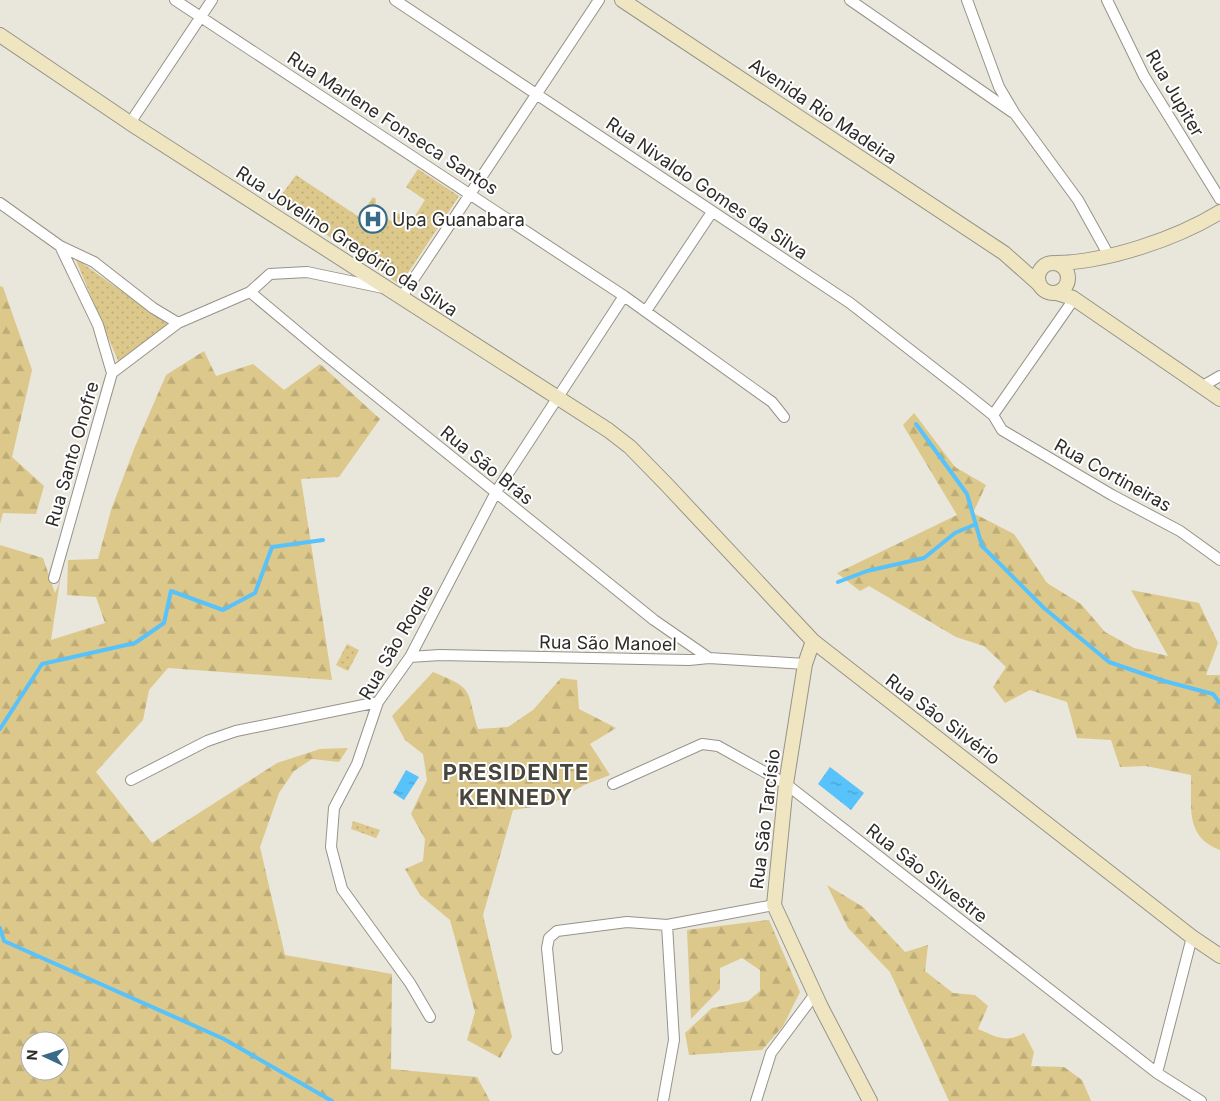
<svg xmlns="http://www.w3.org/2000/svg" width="1220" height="1101" font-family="Inter,sans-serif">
	<defs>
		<pattern id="grass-dots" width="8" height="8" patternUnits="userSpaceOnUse" patternTransform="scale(1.25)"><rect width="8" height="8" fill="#dcc88b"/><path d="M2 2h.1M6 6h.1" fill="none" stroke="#bdac78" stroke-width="1.8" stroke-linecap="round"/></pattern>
		<pattern id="forest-firs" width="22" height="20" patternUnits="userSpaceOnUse" patternTransform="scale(1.25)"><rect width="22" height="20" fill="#dcc88b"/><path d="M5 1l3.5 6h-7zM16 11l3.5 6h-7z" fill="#bdac78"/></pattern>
		<pattern id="water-ripples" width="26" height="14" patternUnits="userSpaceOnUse" patternTransform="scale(1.25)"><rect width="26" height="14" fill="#58c2fb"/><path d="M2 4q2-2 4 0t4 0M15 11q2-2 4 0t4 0" fill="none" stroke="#499ecb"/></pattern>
	</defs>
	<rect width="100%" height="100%" fill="#e9e6db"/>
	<path fill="url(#grass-dots)" d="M 418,169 L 459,196 L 400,285 L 277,201 L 296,175 L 359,217 L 373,197 L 376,199 L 375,210 L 391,221 L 396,212 L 411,222 L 425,200 L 406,187 Z
		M 75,258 L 172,327 L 121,368 Z
		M 347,644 L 359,650 L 348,671 L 336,665 Z
		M 353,821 L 380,830 L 376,838 L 351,829 Z"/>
	<path fill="url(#forest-firs)" fill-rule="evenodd" d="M 0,286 L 3,287 L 32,370 L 12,457 L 44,486 L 36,514 L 3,513 L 0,524 Z
		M 204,351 L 216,376 L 253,364 L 284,390 L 320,364 L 380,419 L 339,477 L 301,479 L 332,680 L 168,668 L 149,690 L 143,720 L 96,772 L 152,843 L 277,763 L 320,749 L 348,748 L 339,762 L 312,759 L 294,771 L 279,793 L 260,847 L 285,955 L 392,974 L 391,1069 L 477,1077 L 490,1101 L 0,1101 L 0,545 L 43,558 L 55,593 L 60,581 L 51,640 L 105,623 L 96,597 L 67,595 L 68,560 L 98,559 L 111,510 L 134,449 L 166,375 ZM 30,1041 L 60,1041 L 60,1071 L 30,1071 Z
		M 914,413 L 955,467 L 986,485 L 973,513 L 1014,534 L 1047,583 L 1081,604 L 1105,632 L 1134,648 L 1168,656 L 1131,590 L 1199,603 L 1218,643 L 1206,675 L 1220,675 L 1220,850 C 1184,837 1192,805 1191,775 L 1146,766 L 1120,767 L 1111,740 L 1077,738 L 1067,702 L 1030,690 L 1005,703 L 993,687 L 1006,667 L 984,646 L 956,637 L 869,586 L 860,591 L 837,573 L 957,515 L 903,425 Z
		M 433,672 C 475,689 466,689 478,729 L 508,727 L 533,710 L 561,678 L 577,680 L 579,709 L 616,728 L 590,744 L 610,775 L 584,785 L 552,804 L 513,810 L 483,915 L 512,1037 L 500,1058 L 467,1040 L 475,1012 L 450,920 L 420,895 L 405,869 L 423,861 L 425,839 L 411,814 L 427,780 L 423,754 L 405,740 L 392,716 Z
		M 827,885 L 863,907 L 905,952 L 928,945 L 925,971 L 953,993 L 975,995 L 988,1006 L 978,1029 C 995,1036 1006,1044 1024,1033 L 1034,1052 L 1031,1066 L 1064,1067 L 1082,1080 L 1091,1101 L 949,1101 L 890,972 L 848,928 Z
		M 769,920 L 800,992 L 783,1026 L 762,1050 L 689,1055 L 685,1033 L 712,1008 L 748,1001 L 760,991 L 760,970 L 742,958 L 720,968 L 720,989 L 691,1019 L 687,930 Z"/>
	<path fill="url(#water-ripples)" d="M 830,767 L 864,793 L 851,810 L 818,784 Z
		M 406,770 L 419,777 L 404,800 L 393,793 Z"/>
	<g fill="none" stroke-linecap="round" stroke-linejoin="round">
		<path stroke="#58c2fb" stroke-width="4" d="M 916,424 L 967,494 L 982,546 L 1044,608 L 1109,662 L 1164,681 L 1213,694 L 1220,703
			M 838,582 L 867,571 L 924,558 L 955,533 L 976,524
			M 0,729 L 42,664 L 135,643 L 164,623 L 171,591 L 223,610 L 255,593 L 272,547 L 323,540
			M 0,928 L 4,941 L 224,1039 L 332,1101"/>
		<g stroke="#969389" stroke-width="12">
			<path id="street" d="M 175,0 L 624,296 L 772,402 L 784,417
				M 395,0 L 850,303 L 963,391 L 993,415 L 1002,430 L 1112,495 L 1180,531 L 1220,560
				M 850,0 L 1012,112
				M 967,0 L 999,87 L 1015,114 L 1078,200 L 1108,254
				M 1107,0 L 1144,76 L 1220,199
				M 130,123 L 212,0
				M 0,203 L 60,246 L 94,262 L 153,308 L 178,323
				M 60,246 L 98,325 L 112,373
				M 250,292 L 323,353 L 654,620 L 709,658
				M 401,298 L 599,0
				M 646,311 L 712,212
				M 1201,387 L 1220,376
				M 993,415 L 1074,299
				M 54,578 L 112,373 L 178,323 L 250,292 L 270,274 L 307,272 L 383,288
				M 410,657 L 440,655 L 689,660 L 709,658 L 805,664
				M 131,780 L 207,741 L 236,731 L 378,702
				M 613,784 L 702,744 L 718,746 L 786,784 L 1157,1073 L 1201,1101
				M 430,1017 L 410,983 L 342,889 L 331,847 L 334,808 L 357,764 L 378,702 L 410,657 L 496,492 L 624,296
				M 557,1049 L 547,948 L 549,938 L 557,931 L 627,922 L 667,925
				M 1157,1073 L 1192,937
				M 663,1101 L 674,1040 L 667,925 L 774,905
				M 756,1101 L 771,1053 L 815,994"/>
		</g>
		<g stroke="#969389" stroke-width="16">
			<path id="secondary" d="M 622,0 L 1004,253 L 1040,285
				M 0,35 L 130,123 L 608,430 L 630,447 L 668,486 L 813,641 L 1192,937 L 1220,956
				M 1056,263 C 1107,262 1176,239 1220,212
				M1038 278a15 15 0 1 1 30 0a15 15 0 1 1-30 0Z
				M 1057,293 L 1073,298 L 1220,399
				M 813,641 L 805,664 L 786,784 L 774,905 L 821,1007 L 870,1101"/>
		</g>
		<use href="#street" stroke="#fff" stroke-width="10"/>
		<use href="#secondary" stroke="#efe6c1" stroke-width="14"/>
	</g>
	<defs>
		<g id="hospital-ring" transform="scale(1.4375)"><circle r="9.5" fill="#fff" stroke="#376b88" stroke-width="1.5"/><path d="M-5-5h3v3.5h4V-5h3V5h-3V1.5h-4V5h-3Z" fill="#376b88"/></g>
	</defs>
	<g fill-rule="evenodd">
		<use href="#hospital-ring" x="373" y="219"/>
	</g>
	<g text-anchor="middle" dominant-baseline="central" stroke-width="4" stroke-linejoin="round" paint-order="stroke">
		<g font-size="18" fill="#2d2c28" stroke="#fff">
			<text transform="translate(1175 93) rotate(60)">Rua Jupiter</text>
			<text transform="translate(823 111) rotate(34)">Avenida Rio Madeira</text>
			<text transform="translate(393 123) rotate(33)">Rua Marlene Fonseca Santos</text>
			<text transform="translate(707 188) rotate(34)">Rua Nivaldo Gomes da Silva</text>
			<text transform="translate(347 241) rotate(33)">Rua Jovelino Gregório da Silva</text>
			<text transform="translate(72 454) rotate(-74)">Rua Santo Onofre</text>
			<text transform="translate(487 465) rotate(39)">Rua São Brás</text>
			<text transform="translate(1113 475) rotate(29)">Rua Cortineiras</text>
			<text transform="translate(396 642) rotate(-60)">Rua São Roque</text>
			<text transform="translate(608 643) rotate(1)">Rua São Manoel</text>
			<text transform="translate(943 719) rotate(37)">Rua São Silvério</text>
			<text transform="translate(765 819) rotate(-83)">Rua São Tarcísio</text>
			<text transform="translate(927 873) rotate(38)">Rua São Silvestre</text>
		</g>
		<g font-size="18" fill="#2d2c28" stroke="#fff" text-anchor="start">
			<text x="392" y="219">Upa Guanabara</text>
		</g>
		<g font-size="22" font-weight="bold" letter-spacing="1" fill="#48453d" stroke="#fff">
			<text x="516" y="772">PRESIDENTE<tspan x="516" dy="25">KENNEDY</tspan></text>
		</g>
	</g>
	<g transform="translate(45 1056) rotate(274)"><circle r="24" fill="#ffffff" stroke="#ababa9"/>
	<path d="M0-4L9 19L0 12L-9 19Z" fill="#376b88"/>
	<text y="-8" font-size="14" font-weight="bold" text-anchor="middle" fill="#2d2c28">N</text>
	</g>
</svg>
